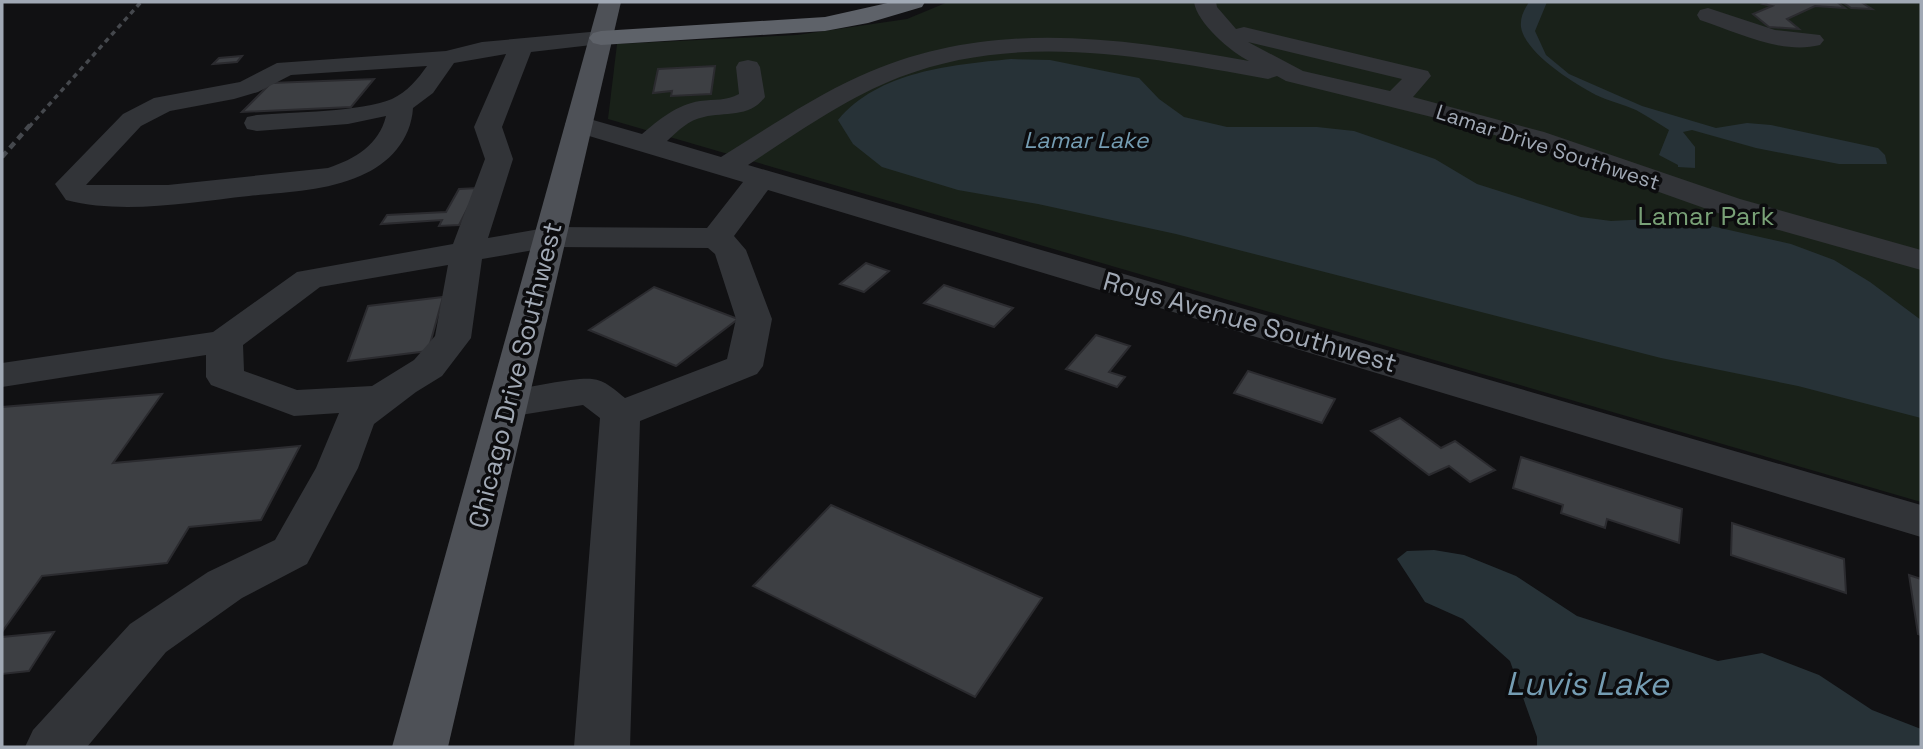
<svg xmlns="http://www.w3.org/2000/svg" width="1923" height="749" font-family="'Space Grotesk',sans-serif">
	<rect width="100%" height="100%" fill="#111113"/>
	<path fill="#192119" d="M 948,2 L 1921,2 L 1921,502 L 608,119 L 617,44 L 797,35 L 907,19 Z"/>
	<path fill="#273237" d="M 1529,2 L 1547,2 L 1535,31 L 1546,55 L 1569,74 L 1642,106 L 1716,128 L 1747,123 L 1771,125 L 1878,148 L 1885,155 L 1887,164 L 1839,164 L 1756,148 L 1692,130 L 1683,132 L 1695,147 L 1695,168 L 1678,167 L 1678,165 L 1659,155 L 1669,130 C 1658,123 1647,116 1636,110 C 1623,104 1608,101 1596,95 C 1573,83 1525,53 1521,27 C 1520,17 1524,10 1529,2 Z
		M 1011,59 L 1050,60 L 1139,78 L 1159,99 L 1184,117 L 1227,127 L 1317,127 L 1354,131 L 1435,159 L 1477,184 L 1581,217 L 1611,221 L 1649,219 L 1693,229 L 1707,225 L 1791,244 L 1834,260 L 1870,282 L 1921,320 L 1921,418 L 1798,386 L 1661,358 L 1176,234 L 1038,204 L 958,190 L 882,167 L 853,144 L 838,120 C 879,71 951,65 1011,59 Z
		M 1434,550 L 1464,555 L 1516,576 L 1577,616 L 1718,661 L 1762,653 L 1819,675 L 1872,710 L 1921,729 L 1921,747 L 1537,747 L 1537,737 L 1510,661 L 1463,619 L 1425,602 L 1397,559 L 1407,551 Z"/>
	<path fill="#3d3f43" stroke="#2b2b2f" stroke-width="2" d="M 1768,2 L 1837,2 L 1845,8 L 1815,6 L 1787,19 L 1799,29 L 1769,27 L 1753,14 L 1772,6 L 1763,4 Z
		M 1842,2 L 1861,2 L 1872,9 L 1851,8 Z
		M 242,56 L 237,62 L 213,64 L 219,58 Z
		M 715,66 L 711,94 L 671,96 L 672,91 L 653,93 L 658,69 Z
		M 374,79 L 351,107 L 242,112 L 271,83 Z
		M 478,188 L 459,225 L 439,226 L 442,220 L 381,224 L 387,215 L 446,212 L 459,189 Z
		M 866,263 L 889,271 L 864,292 L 840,284 Z
		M 944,285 L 1013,308 L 994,327 L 924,303 Z
		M 654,287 L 738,319 L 676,366 L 589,330 Z
		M 443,297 L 428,351 L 348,361 L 368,306 Z
		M 1096,335 L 1130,346 L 1109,372 L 1125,377 L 1117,387 L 1066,369 Z
		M 1248,371 L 1335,399 L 1322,423 L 1234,393 Z
		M 162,394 L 113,463 L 300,446 L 261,520 L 189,527 L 167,563 L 42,576 L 2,632 L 2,407 Z
		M 1400,418 L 1441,448 L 1455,441 L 1495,470 L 1470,482 L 1449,466 L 1429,475 L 1371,431 Z
		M 1521,457 L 1682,509 L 1679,543 L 1607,519 L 1605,528 L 1561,513 L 1563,505 L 1513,488 Z
		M 831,505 L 1042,598 L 975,697 L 753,586 Z
		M 1732,523 L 1844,559 L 1846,593 L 1731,555 Z
		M 1909,575 L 1921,579 L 1921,635 L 1918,634 Z
		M 54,632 L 29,671 L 2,674 L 2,637 Z"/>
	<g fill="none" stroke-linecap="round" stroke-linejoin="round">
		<path fill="#323438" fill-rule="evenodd" d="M 1194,2 L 1216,2 L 1217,7 L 1236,29 L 1244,27 L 1428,71 L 1431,76 L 1413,97 L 1544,132 L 1740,199 L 1921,250 L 1921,270 L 1718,213 L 1524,144 L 1452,122 L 1286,81 L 1277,76 L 1268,79 C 1146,57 1020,31 900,77 C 846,98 797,133 748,165 L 1921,505 L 1921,537 L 768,190 L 734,236 L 746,250 L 772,319 L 763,366 L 757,374 L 640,421 L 630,747 L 574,747 L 600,418 L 583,405 L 508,417 L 494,413 L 488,404 L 494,395 C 514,390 573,377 592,379 C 605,380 615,390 625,398 L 727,359 L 736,319 L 715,254 L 708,248 L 551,247 L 482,259 L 471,338 L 442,376 L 416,392 L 374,424 L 358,468 L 307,564 L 242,598 L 166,652 L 87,747 L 25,747 L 33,730 L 130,624 L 208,572 L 275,540 L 316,468 L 339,413 L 294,416 L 211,385 L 206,377 L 206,355 L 2,387 L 2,363 L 213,332 L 297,272 L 453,244 L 485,159 L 474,127 L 506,54 L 454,63 L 433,93 L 413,108 C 411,140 389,164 360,176 C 326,191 286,192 249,196 C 191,202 124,215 66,200 L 55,184 L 123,114 L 154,98 L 240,82 L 277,63 L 446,51 L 482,42 L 601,31 L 609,33 L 613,38 L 609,43 L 531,52 L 502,127 L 513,159 L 488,238 L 551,227 L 707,228 L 743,182 L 569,130 L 565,124 L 569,118 L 579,116 L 642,134 C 660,119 676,105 700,101 C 715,99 726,101 739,94 L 736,67 L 739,62 L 748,60 L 757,62 L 760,67 L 765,97 C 750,118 725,112 704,117 C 688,120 678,131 667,141 L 721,157 C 767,129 811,98 860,76 C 988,18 1116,37 1249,61 C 1231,52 1197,23 1194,2 ZM 1248,42 L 1402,79 L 1390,91 L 1303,71 ZM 427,66 C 418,79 407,92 392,99 C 361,112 293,112 257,115 L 247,117 L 244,123 L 247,129 L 257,131 L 348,124 L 386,116 C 379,145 355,159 328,168 L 168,185 L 86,185 L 141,126 L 170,111 L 234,99 L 258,92 L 291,75 ZM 448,265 L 435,336 L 414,360 L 372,386 L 297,390 L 244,371 L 243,345 L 320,287 Z
			M 1708,8 L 1775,30 L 1820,35 L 1824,40 L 1820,45 C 1781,55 1737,32 1700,20 L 1697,15 L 1700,10 Z"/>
		<path fill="#4e5157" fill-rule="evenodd" d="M 599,2 L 621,2 L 448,747 L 392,747 Z"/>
		<path fill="#5e6269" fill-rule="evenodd" d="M 892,2 L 925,2 L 922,7 L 868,23 L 825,31 L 601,45 L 593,43 L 589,38 L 593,33 L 601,31 L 825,17 Z"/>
		<path stroke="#45484d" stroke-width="3.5" stroke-dasharray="5 4.5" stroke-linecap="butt" d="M 29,127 L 141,2"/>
		<path stroke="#45484d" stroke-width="4.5" stroke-dasharray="7 5" stroke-linecap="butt" d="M 2,157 L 30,125"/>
	</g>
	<g text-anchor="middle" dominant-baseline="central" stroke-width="7" stroke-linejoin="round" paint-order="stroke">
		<g font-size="21" fill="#a1a9b5" stroke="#0c0c0e">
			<text transform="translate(1548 147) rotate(18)">Lamar Drive Southwest</text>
		</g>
		<g font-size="23" font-style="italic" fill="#759db3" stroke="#0c0c0e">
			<text x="1086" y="140">Lamar Lake</text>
		</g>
		<g font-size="26" fill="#79a177" stroke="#0c0c0e">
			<text x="1706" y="216">Lamar Park</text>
		</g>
		<g font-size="26" fill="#a1a9b5" stroke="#0c0c0e">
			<text transform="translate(1250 322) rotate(16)">Roys Avenue Southwest</text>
			<text transform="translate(515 375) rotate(-76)">Chicago Drive Southwest</text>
		</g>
		<g font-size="33" font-style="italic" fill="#759db3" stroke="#0c0c0e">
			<text x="1587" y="684">Luvis Lake</text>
		</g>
	</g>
	<rect width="1923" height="749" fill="none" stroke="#a1a9b5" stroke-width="7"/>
</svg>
